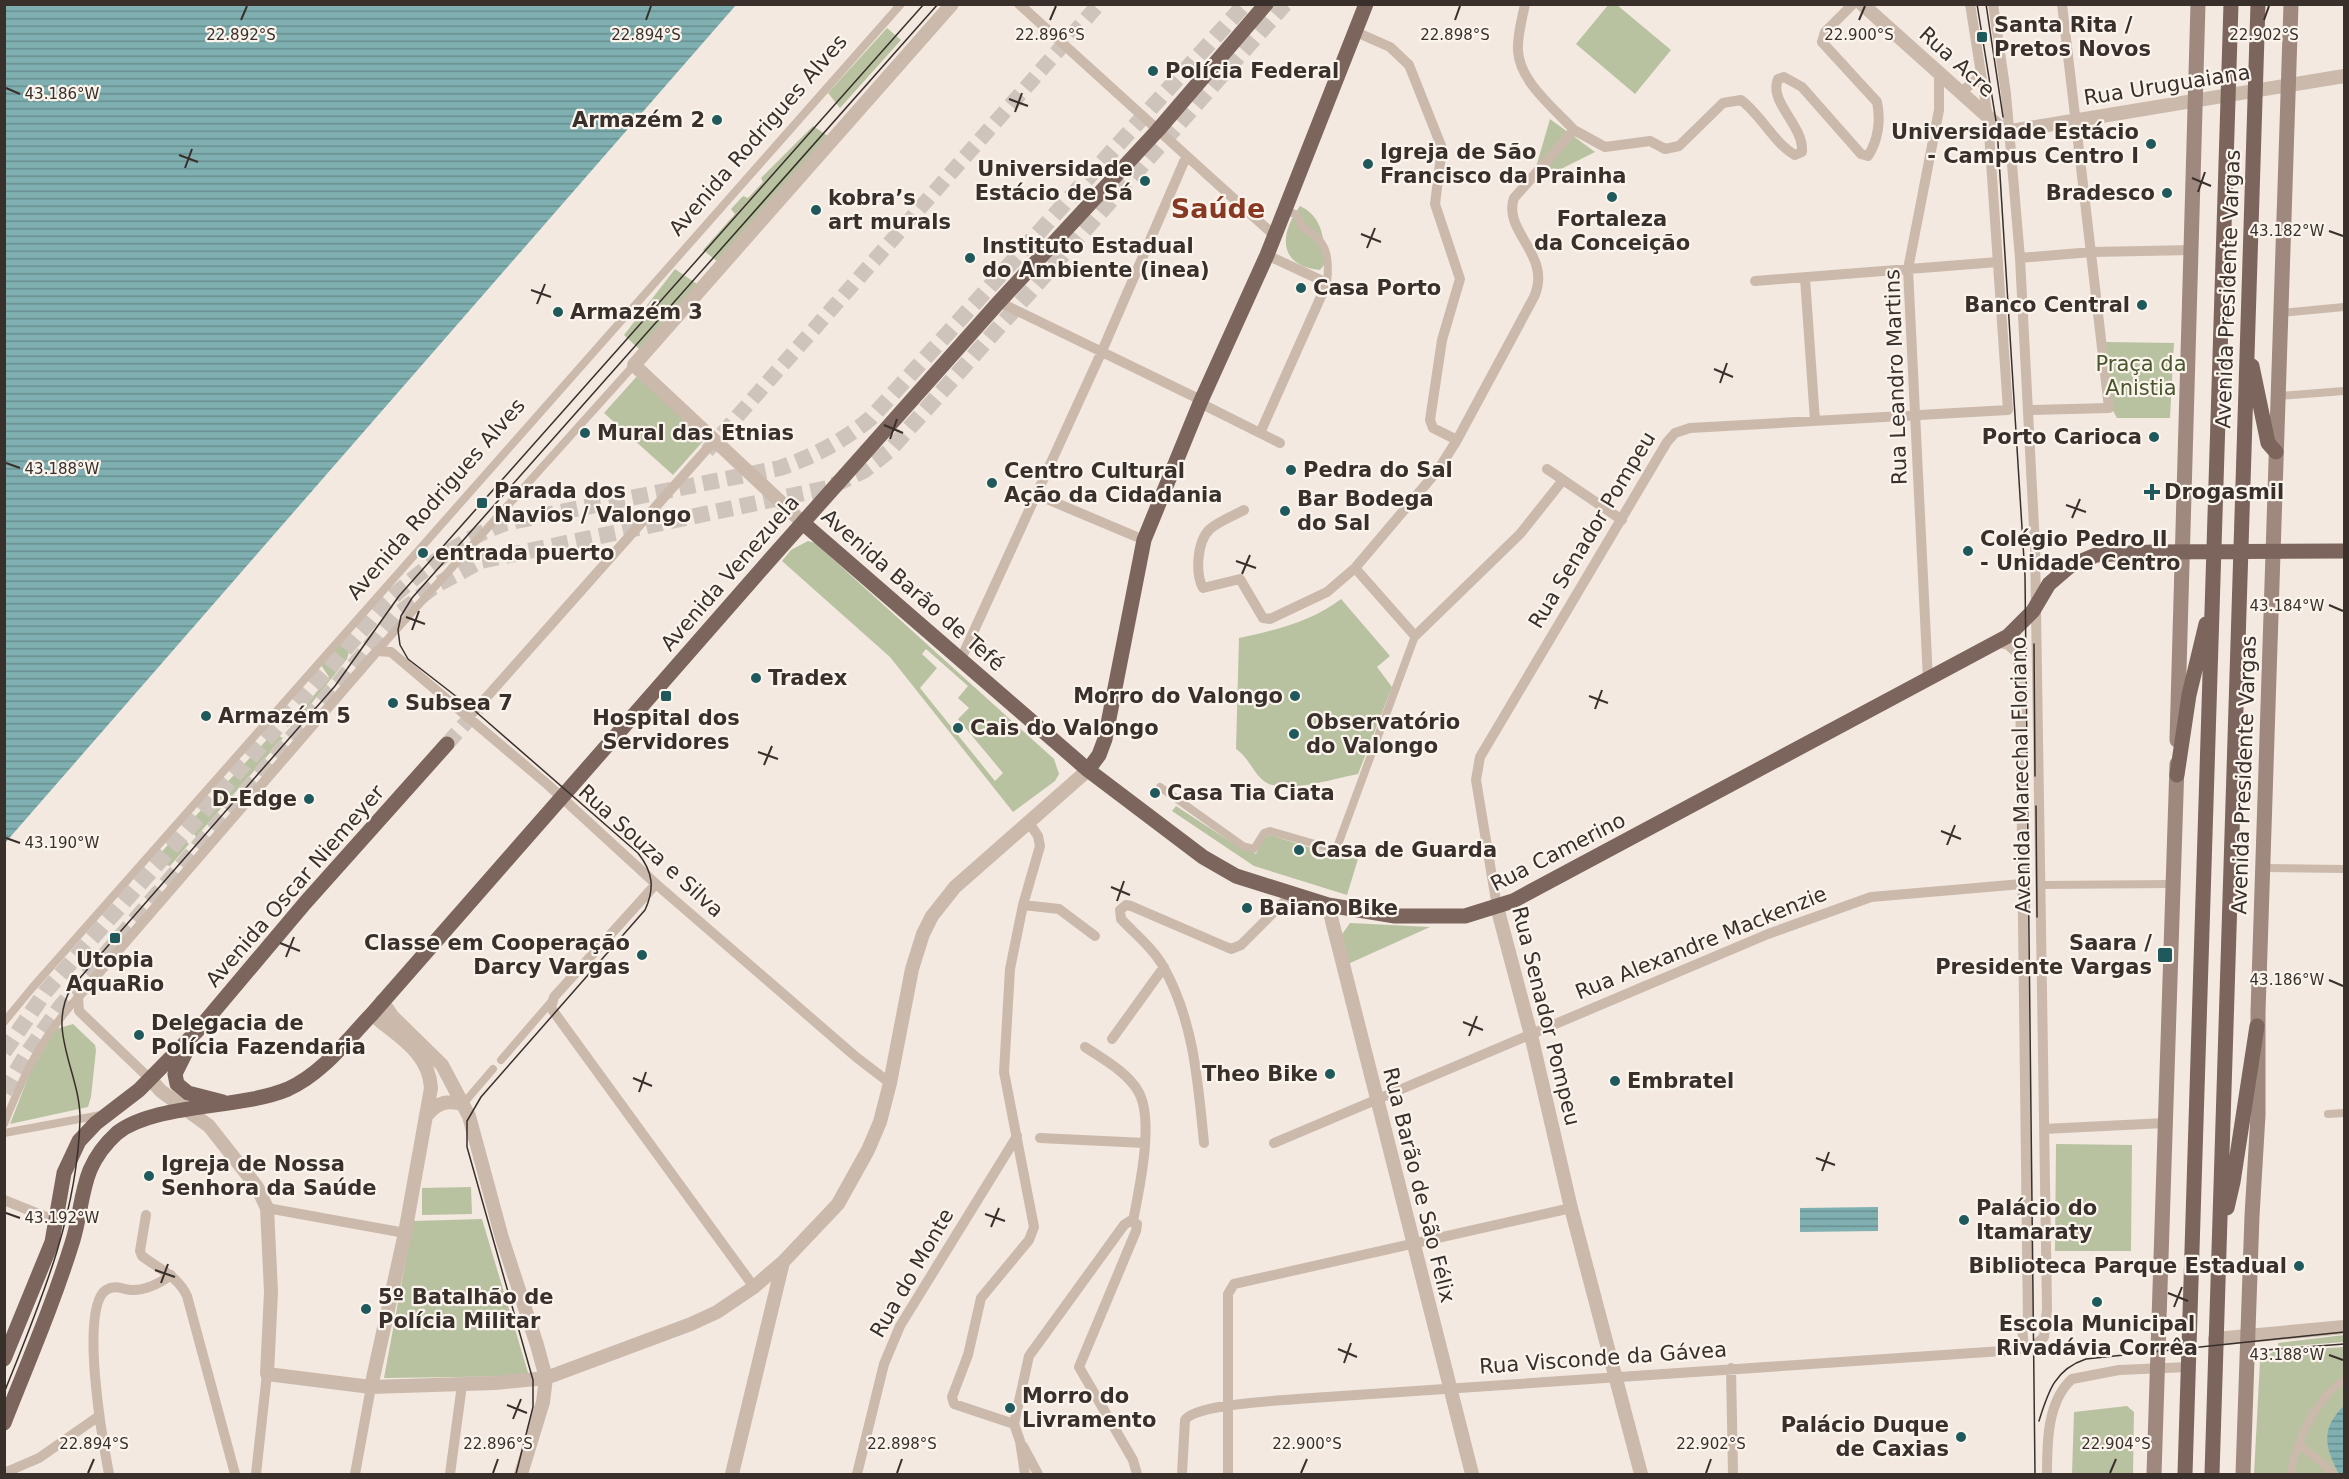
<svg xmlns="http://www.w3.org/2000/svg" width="2349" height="1479" font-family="'DejaVu Sans',sans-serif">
	<defs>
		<pattern id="water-rules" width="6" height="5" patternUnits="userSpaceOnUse" patternTransform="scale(1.5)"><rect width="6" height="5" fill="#7fafb0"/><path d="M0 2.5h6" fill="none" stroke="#698f8f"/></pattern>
	</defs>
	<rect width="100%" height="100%" fill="#f3e9e0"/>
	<path fill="#b8c2a0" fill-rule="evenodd" d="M 1609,4 L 1617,5 L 1671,50 L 1635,94 L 1576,44 Z
		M 887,28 L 901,40 L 840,108 L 828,93 Z
		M 1550,119 L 1595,152 L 1531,184 Z
		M 813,126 L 828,136 L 718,262 L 703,250 L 735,214 L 731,209 L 743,196 L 748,198 L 763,182 L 761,178 Z
		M 1300,206 C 1324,217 1325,243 1324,265 L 1320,270 C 1278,266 1279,234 1300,206 Z
		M 675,269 L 697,284 L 639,349 L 624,335 Z
		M 2106,342 L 2174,343 L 2170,418 L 2117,418 L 2112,409 Z
		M 639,374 L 705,439 L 673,475 L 604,413 Z
		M 808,541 L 815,543 L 1054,759 L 1059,774 L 1055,781 L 1013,812 L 890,657 L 782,561 L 791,550 ZM 926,649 L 968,686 L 958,698 L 969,708 L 958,719 L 1003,773 L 995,781 L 920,688 L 937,668 L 922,654 Z
		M 1341,599 L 1390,656 L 1377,667 L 1392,687 L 1358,774 C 1336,778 1287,794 1267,783 C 1254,776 1249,757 1236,749 L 1239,638 C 1273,631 1313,621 1341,599 Z
		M 345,639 L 351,645 L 347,659 L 295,724 L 290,723 L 285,714 L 290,708 L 299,713 L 329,677 L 321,665 Z
		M 273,733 L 283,738 L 196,837 L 188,824 L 204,807 L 210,809 L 223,793 L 219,791 Z
		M 1176,806 L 1231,842 L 1256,854 L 1264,837 L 1270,835 L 1321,851 L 1358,859 L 1347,895 L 1254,866 L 1172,811 Z
		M 178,833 L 189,844 L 170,866 L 154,861 Z
		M 1350,923 L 1430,927 L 1348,964 L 1340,937 Z
		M 73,1024 L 95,1045 L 96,1050 L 91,1097 L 88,1107 L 10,1124 L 31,1070 L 56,1029 Z
		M 2056,1144 L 2132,1145 L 2131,1251 L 2055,1251 Z
		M 471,1187 L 472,1214 L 422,1215 L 422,1188 Z
		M 482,1219 L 529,1376 L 384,1378 L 413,1221 Z
		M 2344,1335 L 2344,1342 L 2278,1347 L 2278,1343 Z
		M 2344,1347 L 2344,1474 L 2254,1474 L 2260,1361 L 2273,1352 Z
		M 2127,1406 L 2134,1412 L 2133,1474 L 2072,1474 L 2074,1412 Z"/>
	<path fill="url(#water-rules)" d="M 5,4 L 736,5 L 5,843 L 4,5 Z
		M 1878,1207 L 1878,1231 L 1800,1232 L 1800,1208 Z
		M 2344,1406 L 2344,1474 L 2339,1474 C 2325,1448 2320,1428 2344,1406 Z"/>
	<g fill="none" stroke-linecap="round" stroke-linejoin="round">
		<path stroke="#cec4bc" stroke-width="15" stroke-dasharray="15 8" stroke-linecap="butt" d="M 707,451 L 1099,4
			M 447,744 L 478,709"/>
		<path stroke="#cec4bc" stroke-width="16" stroke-dasharray="16 8" stroke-linecap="butt" d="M 4,1052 L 46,991 L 383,606 C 420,571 458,540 506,523 L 780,468 C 814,456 842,442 871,418 L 1245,4
			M 4,1092 L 26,1055 L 61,1006 L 398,614 L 436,585 L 481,561 L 828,488 L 865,470 L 889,451 L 1285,4"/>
		<path stroke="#cbb9ac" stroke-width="8" d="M 1285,210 L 1297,215 L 1302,227 C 1327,240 1330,256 1327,283
			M 2280,313 L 2344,307
			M 2278,396 L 2344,391
			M 377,651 L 634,365
			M 1160,787 L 1243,846 L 1254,849 L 1264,833 L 1270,831 L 1336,850 L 1415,636
			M 2262,868 L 2344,869
			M 2042,885 L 2173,884
			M 4,1022 L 32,988 L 901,4
			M 501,1060 L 551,1002
			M 463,1104 L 493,1069
			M 2328,1114 L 2344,1113
			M 4,1124 C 25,1072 40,1040 78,997
			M 4,1133 L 101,1115
			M 2299,1445 L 2320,1461 L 2333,1474
			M 2290,1474 C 2297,1441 2315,1399 2344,1380"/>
		<path stroke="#cbb9ac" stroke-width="10" d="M 1019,4 L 1275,236
			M 1525,4 C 1522,19 1517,36 1518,51 C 1520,82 1554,108 1574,130
			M 1356,32 L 1390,47 L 1409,65 L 1442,148 L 1435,204 L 1460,279 L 1442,340 L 1430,420 L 1433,428 L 1457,440
			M 1961,92 L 1981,76
			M 2020,258 L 2092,252 L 2192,250
			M 1805,278 L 1815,421
			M 1755,281 L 1998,262
			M 999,302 L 1201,400
			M 1200,403 L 1280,443
			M 2029,410 L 2109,408 L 2062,4
			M 1260,433 L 1327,283 L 1267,255
			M 1547,469 L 1622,520
			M 1035,494 L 1144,540
			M 1244,510 C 1233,516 1219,521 1210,529 C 1197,541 1195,573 1203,588 L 1240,579 L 1263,618 L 1270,619 L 1327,592 L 1355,568 L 1438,470 L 1457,440 L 1534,297 C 1553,255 1502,232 1514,198 L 1574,130 L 1605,147 L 1650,141 L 1665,149 L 1679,146 L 1723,103 L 1741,100 C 1761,115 1775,144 1795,155 L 1802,152 C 1804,125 1768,102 1778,79 L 1784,77 L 1802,87 L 1861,154 L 1868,156 C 1878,141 1881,120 1877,102 L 1822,42 L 1825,32 L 1853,4
			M 1355,568 L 1415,636 L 1520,534 L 1563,480
			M 1996,642 L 2008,645 L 2017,653 L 2020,680 L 2028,1325 L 2022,1326 L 2024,1349
			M 961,659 L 1102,351 L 1186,157
			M 1928,680 L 1908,269 L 1939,110 L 1939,74
			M 468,718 L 714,441
			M 656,884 L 554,997 L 551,1008 L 754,1287
			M 1023,905 L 1059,909 L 1095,936
			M 1497,907 L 1476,780 L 1480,757 L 1667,442 L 1675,433 L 1690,428 L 2008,410 L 1988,118 L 1970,4
			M 1112,1039 L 1164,967
			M 1085,1047 C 1103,1059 1127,1072 1138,1091 C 1155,1119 1139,1190 1133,1221
			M 150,1079 L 79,1011 L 78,997 L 377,651 L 391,652 L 547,784 L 656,884 L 856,1057 L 890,1083
			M 2044,1129 L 2165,1123
			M 1040,1138 L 1145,1143
			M 1204,1143 C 1198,1083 1194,1022 1164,968 C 1154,949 1135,934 1121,919 L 1120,910 L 1126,905 L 1131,906 L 1231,949 L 1241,945 L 1291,895
			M 1274,1143 L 1768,934 L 1871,897 L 2022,884
			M 4,1200 L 56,1221
			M 267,1208 L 405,1233
			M 146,1215 L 140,1251 L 142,1256 C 159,1269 178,1276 187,1296 L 235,1474
			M 1731,1368 L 1733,1474
			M 1014,1424 L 954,1404 L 952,1397 L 968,1355 L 981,1298 L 1029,1240 L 1034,1227 L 1004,1072 L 1010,969 L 1023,905 L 1040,846 L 1038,836 L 1030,824
			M 1023,1446 L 1038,1474
			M 4,1473 L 39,1458 L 99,1416
			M 109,1474 C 103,1443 79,1308 106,1290 C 116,1284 123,1290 133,1290 C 148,1290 160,1283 171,1275
			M 256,1474 L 267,1374
			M 355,1474 L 371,1387
			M 450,1474 L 462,1385
			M 857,1474 L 884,1364 L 900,1326 L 1017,1136
			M 1025,1474 L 1020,1441 L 1014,1424 L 1029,1356 L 1124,1225 L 1130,1221 L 1137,1224 L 1136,1231 L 1079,1367 L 1133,1460 L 1137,1474
			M 1182,1474 L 1185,1420 C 1196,1404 1276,1401 1297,1399 L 2017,1350 L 2034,1346 L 2044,1337 L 2047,1309 L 2035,546 L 2020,258 L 2006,94 L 1993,4
			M 1228,1474 L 1228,1294 L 1234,1284 L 1571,1208
			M 2047,1474 C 2047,1444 2047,1401 2072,1379 L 2119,1370 L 2189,1367"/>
		<path stroke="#cbb9ac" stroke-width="14" d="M 1862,4 L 2005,132 L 2344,76
			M 803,523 L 634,365 L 952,4
			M 1328,905 L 1472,1474
			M 1497,907 L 1531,1035 L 1571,1208 L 1641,1474
			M 382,1001 L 392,1016 L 442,1065 L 469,1116 L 502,1238 L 537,1345 L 546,1378 L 543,1402 L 521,1474
			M 150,1079 L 161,1091 L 209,1126 L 257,1187 L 267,1208 L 271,1292 L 267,1374 L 371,1387 L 495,1383 L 546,1378 L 691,1324 L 717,1312 L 754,1287 L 783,1262 L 838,1204 L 868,1150 L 880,1122 L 890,1083 L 912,969 L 923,934 L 932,916 L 955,887 L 1088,770
			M 428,1114 C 438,1102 448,1100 463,1104
			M 2215,1339 L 2344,1327
			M 371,1387 L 405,1233 L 431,1088 C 429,1051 396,1036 372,1014
			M 732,1474 L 783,1262"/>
		<path stroke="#9f887d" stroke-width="15" d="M 2177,740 L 2198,4
			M 2154,1474 L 2177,764
			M 2243,1474 L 2252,1216 L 2258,1115 L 2258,1012 L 2291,4"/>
		<path stroke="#7b655c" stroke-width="15" d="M 2252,366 L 2268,443 L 2276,452
			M 803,523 L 1088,770 L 1203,857 L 1236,876 L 1328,905 L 1395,916 L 1465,916 L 1513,901 L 2008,636 L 2033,611 L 2049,584 L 2070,566 L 2096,555 L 2152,552 L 2344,551
			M 1088,770 L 1099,755 L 1105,739 L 1144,540 L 1200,403 L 1267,255 L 1366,4
			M 2177,775 L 2189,695 L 2206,624
			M 189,1046 L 175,1074 L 177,1084 L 188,1093 L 223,1102
			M 2227,1208 L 2233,1182 L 2257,1026
			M 4,1359 L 52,1242 L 64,1173 L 79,1141 L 96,1123 L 139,1090 L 198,1030 L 305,903 L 447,744
			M 4,1423 C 28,1362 54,1302 73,1240 C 80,1217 81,1192 90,1170 C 96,1156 106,1143 117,1133 C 155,1103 241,1109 288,1089 C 323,1073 346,1041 372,1014 L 774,555 L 999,302 L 1158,130 L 1266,4
			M 2185,1474 L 2231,4
			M 2212,1474 L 2258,4"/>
		<path stroke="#392f2b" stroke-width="1.5" d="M 1977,4 L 1997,127 L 2025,576 L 2035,1474
			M 1986,4 L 2003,117
			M 2034,644 L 2035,776
			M 2036,806 L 2037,917
			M 2252,1351 L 2344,1344
			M 4,1393 C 40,1303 77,1218 80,1120 C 81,1074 45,1029 72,987 L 335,686 L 399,596 L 924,4
			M 2039,1421 C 2048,1392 2055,1369 2086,1359 L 2344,1332
			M 516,1474 L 533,1407 L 533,1380 L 467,1147 L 467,1121 L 481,1097 L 645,910 C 655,888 653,872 638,853 L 475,711 L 408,659 L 400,645 L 398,630 L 401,616 L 412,598 L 938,4"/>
	</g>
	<path fill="none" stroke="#392f2b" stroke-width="2" d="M 241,20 L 247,6M 646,20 L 651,6M 1050,20 L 1056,6M 1455,20 L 1460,6M 1859,20 L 1865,6M 2264,20 L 2269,6M 6,88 L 20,94M 1009,99 L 1028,106M 1015,112 L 1022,93M 179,155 L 198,162M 185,168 L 192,149M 2192,178 L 2211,186M 2198,192 L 2205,172M 2329,231 L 2343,236M 1361,234 L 1381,242M 1367,248 L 1375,228M 531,290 L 551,297M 537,304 L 545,284M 1714,369 L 1733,377M 1720,383 L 1727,363M 884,425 L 903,433M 890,439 L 897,419M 6,463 L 20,468M 2066,505 L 2086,512M 2072,518 L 2080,499M 1236,561 L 1256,568M 1242,574 L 1250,555M 2329,605 L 2343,611M 406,617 L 425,624M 412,630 L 419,611M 1589,696 L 1608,703M 1595,709 L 1602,690M 758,752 L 778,759M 764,765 L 772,746M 1941,831 L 1961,839M 6,838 L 20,843M 1947,845 L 1955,825M 1111,887 L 1130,895M 1117,901 L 1124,881M 280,943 L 300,951M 286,957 L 294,937M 2329,980 L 2343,986M 1463,1022 L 1483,1030M 1469,1036 L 1477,1016M 633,1078 L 652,1086M 639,1092 L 646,1072M 1816,1158 L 1835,1165M 1822,1171 L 1829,1152M 6,1213 L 20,1218M 985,1214 L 1005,1221M 991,1227 L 999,1208M 155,1270 L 175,1277M 161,1283 L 168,1264M 2168,1293 L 2188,1301M 2174,1307 L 2182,1287M 1338,1349 L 1357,1357M 2329,1355 L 2343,1360M 1344,1363 L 1351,1343M 507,1405 L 527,1413M 513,1419 L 521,1399M 88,1473 L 94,1459M 493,1473 L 498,1459M 897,1473 L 902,1459M 1301,1473 L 1307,1459M 1706,1473 L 1711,1459M 2110,1473 L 2116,1459"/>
	<g fill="#20595b" stroke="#faf4ed" stroke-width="2">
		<rect x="1976" y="31" width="12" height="12" rx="3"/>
		<circle cx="1153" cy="71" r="6"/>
		<circle cx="717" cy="120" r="6"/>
		<circle cx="2151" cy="144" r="6"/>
		<circle cx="1368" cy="164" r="6"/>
		<circle cx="1145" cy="181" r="6"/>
		<circle cx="2167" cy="193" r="6"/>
		<circle cx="1612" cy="197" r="6"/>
		<circle cx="816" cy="210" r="6"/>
		<circle cx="970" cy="258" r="6"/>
		<circle cx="1301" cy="288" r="6"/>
		<circle cx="2142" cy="305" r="6"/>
		<circle cx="558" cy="312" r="6"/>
		<circle cx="585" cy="433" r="6"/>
		<circle cx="2154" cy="437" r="6"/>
		<circle cx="1291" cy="470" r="6"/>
		<circle cx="992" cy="483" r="6"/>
		<path d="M2149 483h6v6h6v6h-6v6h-6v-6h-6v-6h6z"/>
		<rect x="476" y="497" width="12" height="12" rx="3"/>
		<circle cx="1285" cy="511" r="6"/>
		<circle cx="1968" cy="551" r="6"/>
		<circle cx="423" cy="553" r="6"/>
		<circle cx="756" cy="678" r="6"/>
		<rect x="660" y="690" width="12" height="12" rx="3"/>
		<circle cx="1295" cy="696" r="6"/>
		<circle cx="393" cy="703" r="6"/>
		<circle cx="206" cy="716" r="6"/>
		<circle cx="958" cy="728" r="6"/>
		<circle cx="1294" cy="734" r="6"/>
		<circle cx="1155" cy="793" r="6"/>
		<circle cx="309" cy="799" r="6"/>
		<circle cx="1299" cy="850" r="6"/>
		<circle cx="1247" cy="908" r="6"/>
		<rect x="109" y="932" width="12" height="12" rx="3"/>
		<circle cx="642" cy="955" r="6"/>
		<rect x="2157" y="947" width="16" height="16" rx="3"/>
		<circle cx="139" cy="1035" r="6"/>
		<circle cx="1330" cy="1074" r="6"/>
		<circle cx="1615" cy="1081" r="6"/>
		<circle cx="149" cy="1176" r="6"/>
		<circle cx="1964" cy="1220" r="6"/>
		<circle cx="2299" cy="1266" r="6"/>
		<circle cx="2097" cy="1302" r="6"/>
		<circle cx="366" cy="1309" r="6"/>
		<circle cx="1010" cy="1408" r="6"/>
		<circle cx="1961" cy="1437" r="6"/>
	</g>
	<g text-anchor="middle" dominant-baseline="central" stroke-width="4.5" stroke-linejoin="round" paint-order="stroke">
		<g font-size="21" font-weight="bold" fill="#392f2b" stroke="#faf4ed" text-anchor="start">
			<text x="1994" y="25">Santa Rita /<tspan x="1994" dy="24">Pretos Novos</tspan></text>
			<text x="1165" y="71">Polícia Federal</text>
			<text x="705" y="120" text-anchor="end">Armazém 2</text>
			<text x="2139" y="132" text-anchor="end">Universidade Estácio<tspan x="2139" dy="24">- Campus Centro I</tspan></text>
			<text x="1380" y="152">Igreja de São<tspan x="1380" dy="24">Francisco da Prainha</tspan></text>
			<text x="1133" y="169" text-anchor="end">Universidade<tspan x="1133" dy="24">Estácio de Sá</tspan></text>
			<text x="2155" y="193" text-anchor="end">Bradesco</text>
			<text x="828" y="198">kobra’s<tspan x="828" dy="24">art murals</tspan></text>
			<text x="1612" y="219" text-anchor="middle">Fortaleza<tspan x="1612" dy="24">da Conceição</tspan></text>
			<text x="982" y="246">Instituto Estadual<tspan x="982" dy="24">do Ambiente (inea)</tspan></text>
			<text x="1313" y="288">Casa Porto</text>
			<text x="2130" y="305" text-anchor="end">Banco Central</text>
			<text x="570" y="312">Armazém 3</text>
			<text x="597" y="433">Mural das Etnias</text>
			<text x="2142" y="437" text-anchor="end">Porto Carioca</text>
			<text x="1303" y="470">Pedra do Sal</text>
			<text x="1004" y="471">Centro Cultural<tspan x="1004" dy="24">Ação da Cidadania</tspan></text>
			<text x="494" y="491">Parada dos<tspan x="494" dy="24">Navios / Valongo</tspan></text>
			<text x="2164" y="492">Drogasmil</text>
			<text x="1297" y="499">Bar Bodega<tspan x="1297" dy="24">do Sal</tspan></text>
			<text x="1980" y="539">Colégio Pedro II<tspan x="1980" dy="24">- Unidade Centro</tspan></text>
			<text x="435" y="553">entrada puerto</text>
			<text x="768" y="678">Tradex</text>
			<text x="1283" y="696" text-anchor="end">Morro do Valongo</text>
			<text x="405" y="703">Subsea 7</text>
			<text x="218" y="716">Armazém 5</text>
			<text x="666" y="718" text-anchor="middle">Hospital dos<tspan x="666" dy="24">Servidores</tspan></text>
			<text x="1306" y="722">Observatório<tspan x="1306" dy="24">do Valongo</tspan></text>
			<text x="970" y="728">Cais do Valongo</text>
			<text x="1167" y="793">Casa Tia Ciata</text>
			<text x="297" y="799" text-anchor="end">D-Edge</text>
			<text x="1311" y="850">Casa de Guarda</text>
			<text x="1259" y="908">Baiano Bike</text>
			<text x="630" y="943" text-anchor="end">Classe em Cooperação<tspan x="630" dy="24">Darcy Vargas</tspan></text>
			<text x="2152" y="943" text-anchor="end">Saara /<tspan x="2152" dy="24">Presidente Vargas</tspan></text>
			<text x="115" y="960" text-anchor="middle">Utopia<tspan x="115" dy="24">AquaRio</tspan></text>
			<text x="151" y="1023">Delegacia de<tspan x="151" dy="24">Polícia Fazendaria</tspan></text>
			<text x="1318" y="1074" text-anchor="end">Theo Bike</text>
			<text x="1627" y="1081">Embratel</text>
			<text x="161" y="1164">Igreja de Nossa<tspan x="161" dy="24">Senhora da Saúde</tspan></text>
			<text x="1976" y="1208">Palácio do<tspan x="1976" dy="24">Itamaraty</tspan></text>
			<text x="2287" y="1266" text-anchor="end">Biblioteca Parque Estadual</text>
			<text x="378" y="1297">5º Batalhão de<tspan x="378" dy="24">Polícia Militar</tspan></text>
			<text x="2097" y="1324" text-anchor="middle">Escola Municipal<tspan x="2097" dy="24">Rivadávia Corrêa</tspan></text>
			<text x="1022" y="1396">Morro do<tspan x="1022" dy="24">Livramento</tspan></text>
			<text x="1949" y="1425" text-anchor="end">Palácio Duque<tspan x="1949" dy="24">de Caxias</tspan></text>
		</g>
		<g font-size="21" fill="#392f2b" stroke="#faf4ed">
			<text transform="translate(1957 62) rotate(42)">Rua Acre</text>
			<text transform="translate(2167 85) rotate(-9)">Rua Uruguaiana</text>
			<text transform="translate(758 135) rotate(-49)">Avenida Rodrigues Alves</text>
			<text transform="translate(2228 289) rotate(-88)">Avenida Presidente Vargas</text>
			<text transform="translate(1896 377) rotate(-92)">Rua Leandro Martins</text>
			<text transform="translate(436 499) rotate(-49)">Avenida Rodrigues Alves</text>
			<text transform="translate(1592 530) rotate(-59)">Rua Senador Pompeu</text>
			<text transform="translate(730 573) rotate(-49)">Avenida Venezuela</text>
			<text transform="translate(913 590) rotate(41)">Avenida Barão de Tefé</text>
			<text transform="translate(2021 775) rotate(-91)">Avenida Marechal Floriano</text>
			<text transform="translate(2244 775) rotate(-88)">Avenida Presidente Vargas</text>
			<text transform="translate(651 851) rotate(42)">Rua Souza e Silva</text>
			<text transform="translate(1558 852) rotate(-27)">Rua Camerino</text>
			<text transform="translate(295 886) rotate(-49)">Avenida Oscar Niemeyer</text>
			<text transform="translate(1701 943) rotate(-22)">Rua Alexandre Mackenzie</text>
			<text transform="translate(1546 1016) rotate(76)">Rua Senador Pompeu</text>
			<text transform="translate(1419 1185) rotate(76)">Rua Barão de São Félix</text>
			<text transform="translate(912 1273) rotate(-60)">Rua do Monte</text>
			<text transform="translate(1603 1358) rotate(-4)">Rua Visconde da Gávea</text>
		</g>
		<g font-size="21" fill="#4a572e" stroke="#faf4ed">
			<text x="2141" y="364">Praça da<tspan x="2141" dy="24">Anistia</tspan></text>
		</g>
		<g font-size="27" font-weight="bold" fill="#883924" stroke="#faf4ed">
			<text x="1218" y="208">Saúde</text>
		</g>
	</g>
	<g font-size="15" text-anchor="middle" fill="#392f2b" stroke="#faf4ed" stroke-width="4.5" stroke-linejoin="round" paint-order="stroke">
		<text x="241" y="40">22.892°S</text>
		<text x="646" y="40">22.894°S</text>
		<text x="1050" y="40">22.896°S</text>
		<text x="1455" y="40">22.898°S</text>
		<text x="1859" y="40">22.900°S</text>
		<text x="2264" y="40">22.902°S</text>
		<text x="62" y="99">43.186°W</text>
		<text x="2287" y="236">43.182°W</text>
		<text x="62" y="474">43.188°W</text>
		<text x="2287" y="611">43.184°W</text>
		<text x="62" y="848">43.190°W</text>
		<text x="2287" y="985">43.186°W</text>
		<text x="62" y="1223">43.192°W</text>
		<text x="2287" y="1360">43.188°W</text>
		<text x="94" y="1449">22.894°S</text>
		<text x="498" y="1449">22.896°S</text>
		<text x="902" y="1449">22.898°S</text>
		<text x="1307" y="1449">22.900°S</text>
		<text x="1711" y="1449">22.902°S</text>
		<text x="2116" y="1449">22.904°S</text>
	</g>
	<rect width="2349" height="1479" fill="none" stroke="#392f2b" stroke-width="12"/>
</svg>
